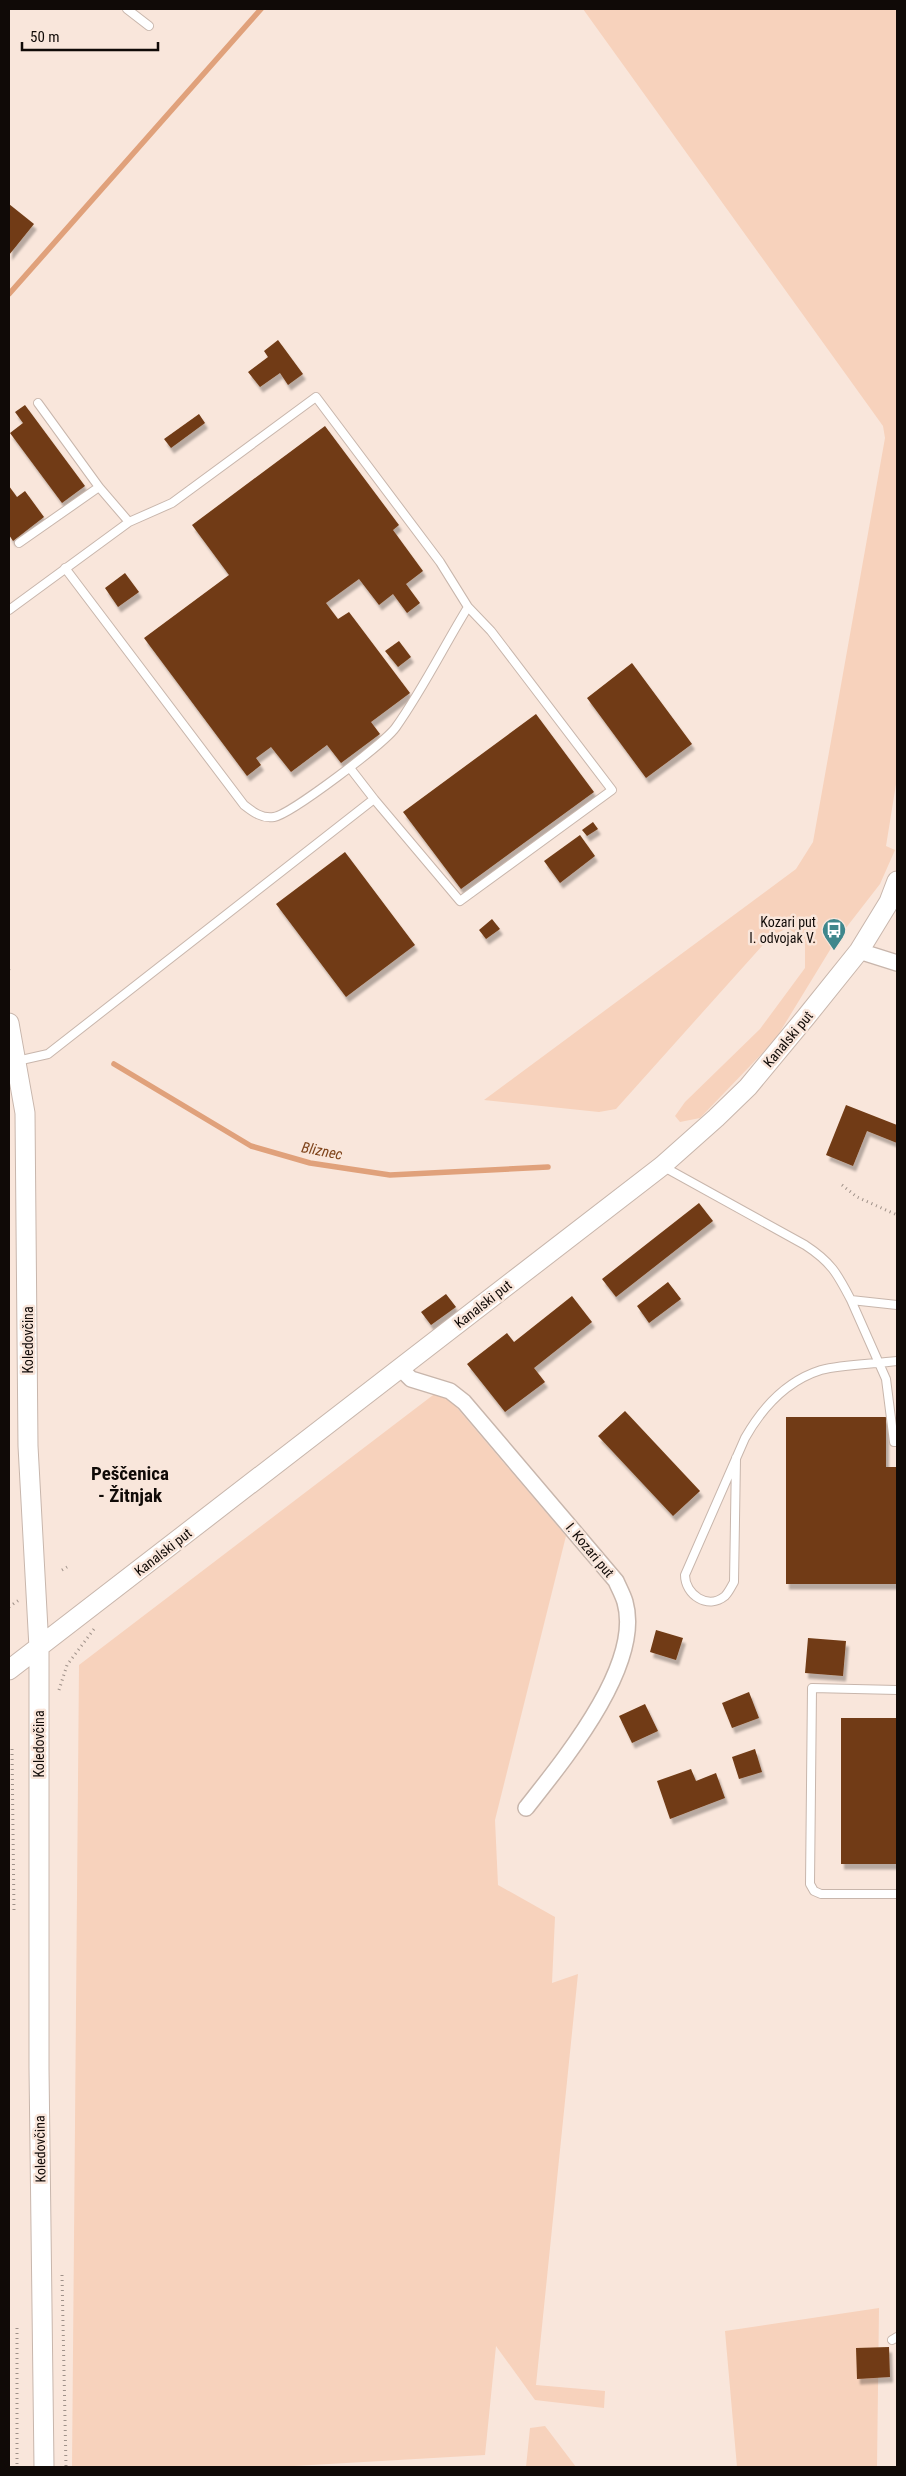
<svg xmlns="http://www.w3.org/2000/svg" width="906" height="2476" font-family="'Roboto Condensed',sans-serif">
	<defs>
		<filter id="shadow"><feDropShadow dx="3" dy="5.5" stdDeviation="1" flood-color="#0004"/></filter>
	</defs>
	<rect width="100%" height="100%" fill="#f9e6db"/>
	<path fill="#f7d2bc" d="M 583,9 L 897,9 L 897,778 L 886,846 L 895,850 L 880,884 L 842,933 L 835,929 L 827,941 L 833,945 L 775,1040 L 700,1118 L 680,1122 L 675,1116 L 685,1102 L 760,1029 L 805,968 L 805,939 L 787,928 L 770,937 L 616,1109 L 599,1112 L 484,1100 L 796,869 L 813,842 L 885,438 L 883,426 Z
		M 441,1389 L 566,1536 L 495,1820 L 498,1885 L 555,1917 L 552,1983 L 578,1974 L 536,2385 L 605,2391 L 604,2408 L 535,2400 L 496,2346 L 485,2455 L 277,2467 L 72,2467 L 79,1665 Z
		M 879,2308 L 877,2467 L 737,2467 L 725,2331 Z
		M 545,2426 L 576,2467 L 526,2467 L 530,2428 Z"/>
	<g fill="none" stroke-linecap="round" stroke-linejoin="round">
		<path stroke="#e0a17b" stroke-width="5.5" d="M 9,294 L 261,9
			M 114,1064 L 251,1146 L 310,1163 L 390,1175 L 548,1167"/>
	</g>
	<path fill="#713b14" filter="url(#shadow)" d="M 9,204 L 34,224 L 9,255 Z
		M 278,340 L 303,374 L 288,385 L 280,373 L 260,387 L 248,372 L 268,357 L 264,351 Z
		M 25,405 L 85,486 L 62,503 L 10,433 L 23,423 L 15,412 Z
		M 199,414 L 205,423 L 171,448 L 164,439 Z
		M 325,426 L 399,525 L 393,530 L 423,571 L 406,584 L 420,603 L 407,613 L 393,594 L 379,605 L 359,579 L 326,603 L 338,619 L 349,612 L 410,693 L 371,722 L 380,734 L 341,763 L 327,745 L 291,772 L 271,747 L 256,758 L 261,765 L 247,776 L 144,638 L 229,575 L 192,525 Z
		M 9,486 L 17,497 L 25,491 L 44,517 L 13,541 L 9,535 Z
		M 125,573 L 139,592 L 118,607 L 105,588 Z
		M 399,641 L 411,657 L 398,667 L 385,651 Z
		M 632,663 L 692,744 L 646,778 L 587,698 Z
		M 536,714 L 594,792 L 461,889 L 403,812 Z
		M 593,822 L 598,829 L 587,836 L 582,830 Z
		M 580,835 L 595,856 L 560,883 L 544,861 Z
		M 345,852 L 415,945 L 346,997 L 276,904 Z
		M 492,919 L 500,929 L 486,939 L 479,930 Z
		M 846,1105 L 897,1125 L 897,1143 L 867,1131 L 853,1166 L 826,1155 Z
		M 699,1203 L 713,1221 L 616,1297 L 602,1279 Z
		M 668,1282 L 681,1299 L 649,1323 L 637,1306 Z
		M 446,1294 L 456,1307 L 431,1325 L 421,1312 Z
		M 572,1296 L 592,1322 L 534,1368 L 545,1382 L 505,1412 L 467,1364 L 507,1333 L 514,1342 Z
		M 625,1411 L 700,1491 L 673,1516 L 598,1436 Z
		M 786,1417 L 886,1417 L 886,1467 L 897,1467 L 897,1584 L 786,1584 Z
		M 656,1630 L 683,1638 L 676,1660 L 650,1652 Z
		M 808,1638 L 846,1641 L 843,1676 L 805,1673 Z
		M 749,1692 L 759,1718 L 732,1728 L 722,1703 Z
		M 645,1704 L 658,1731 L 632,1743 L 619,1716 Z
		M 841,1718 L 897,1718 L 897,1864 L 841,1864 Z
		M 755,1749 L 762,1772 L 739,1779 L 732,1757 Z
		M 691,1769 L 696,1781 L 716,1773 L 725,1798 L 670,1819 L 657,1781 Z
		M 889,2347 L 890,2377 L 857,2379 L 856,2348 Z"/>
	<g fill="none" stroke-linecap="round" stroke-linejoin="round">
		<g stroke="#c8b6ac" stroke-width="10">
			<path id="service" d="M 127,9 L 149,26
				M 38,403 L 99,487 L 129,522
				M 19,543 L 99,487
				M 9,610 L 129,522 L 172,503 L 316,397 L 440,562 L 468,607 C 444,646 423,689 396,727 C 385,743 291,814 274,817 C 262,819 253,812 244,805 L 65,568
				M 350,768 L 374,799
				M 17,1061 L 48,1054 L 374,799 L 460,901 L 612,790 L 491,631 L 468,607
				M 664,1167 L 805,1245 C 831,1262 837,1273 851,1300 L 897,1305
				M 851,1300 L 886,1379 L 894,1442 L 897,1442
				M 736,1458 L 734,1582 C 731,1587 729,1592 725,1596 C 708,1610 685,1595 685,1575 L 745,1438 C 762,1408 786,1381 821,1370 C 843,1364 874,1364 897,1361
				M 897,1690 L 812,1688 L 810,1884 L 814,1891 L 821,1894 L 897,1894
				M 892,2340 L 897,2337"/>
		</g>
		<g stroke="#c8b6ac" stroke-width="18">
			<path id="minor" d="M 859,951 L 897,963
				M 400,1368 L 411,1379 L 450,1391 L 464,1402 L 616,1581 C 619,1588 623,1595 625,1602 C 643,1665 563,1761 526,1808"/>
		</g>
		<g stroke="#c8b6ac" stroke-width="21">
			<path id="tertiary" d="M 9,1023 L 25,1113 L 28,1446 L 39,1648 L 39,2068 L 44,2467
				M 9,1670 L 662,1166 L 716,1118 L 748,1087 L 806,1017 L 859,951 L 889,902 L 897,881"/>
		</g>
		<path stroke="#9f9189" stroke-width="3" stroke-dasharray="1 4" stroke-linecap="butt" d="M 9,969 L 11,968
			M 842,1185 L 857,1197 L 897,1215
			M 62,1570 L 67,1567
			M 9,1607 L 19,1600
			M 59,1690 L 67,1665 L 94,1629
			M 12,1749 L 14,1912
			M 62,2275 L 66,2467
			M 17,2328 L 17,2467"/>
		<use href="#service" stroke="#fff" stroke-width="8"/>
		<use href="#minor" stroke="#fff" stroke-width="15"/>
		<use href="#tertiary" stroke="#fff" stroke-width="19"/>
		<path stroke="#887b74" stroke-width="1" d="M 9,2454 L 9,2467"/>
	</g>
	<defs>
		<g id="bus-pin" transform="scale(1.25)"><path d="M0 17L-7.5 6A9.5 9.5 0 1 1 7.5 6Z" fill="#3f878c" stroke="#f9e6db"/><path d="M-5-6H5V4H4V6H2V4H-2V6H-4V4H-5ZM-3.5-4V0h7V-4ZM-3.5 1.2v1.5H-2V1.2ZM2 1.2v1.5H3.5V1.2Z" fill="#fff"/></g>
	</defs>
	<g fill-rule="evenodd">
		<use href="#bus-pin" x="834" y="930"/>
	</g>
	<g text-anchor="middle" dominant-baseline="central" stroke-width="5" stroke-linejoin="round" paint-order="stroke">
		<g font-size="14" fill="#100a07" stroke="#f9e6db" text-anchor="end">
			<text x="816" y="922">Kozari put<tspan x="816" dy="16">I. odvojak V.</tspan></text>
		</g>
		<g font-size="14" fill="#100a07" stroke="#f9e6db">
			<text transform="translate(788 1039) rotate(-50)">Kanalski put</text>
			<text transform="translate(483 1304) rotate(-38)">Kanalski put</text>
			<text transform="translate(28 1340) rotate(-90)">Koledovčina</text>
			<text transform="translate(590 1550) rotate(50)">I. Kozari put</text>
			<text transform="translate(163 1552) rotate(-38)">Kanalski put</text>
			<text transform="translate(39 1744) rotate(-90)">Koledovčina</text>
			<text transform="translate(40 2149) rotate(-91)">Koledovčina</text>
		</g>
		<g font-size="15" font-style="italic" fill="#7f441b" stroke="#f9e6db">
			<text transform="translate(322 1151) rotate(11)">Bliznec</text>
		</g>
		<g font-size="19" font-weight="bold" fill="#100a07" stroke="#f9e6db">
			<text x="130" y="1473">Peščenica<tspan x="130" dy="22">- Žitnjak</tspan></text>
		</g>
	</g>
	<rect width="906" height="2476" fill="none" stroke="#100a07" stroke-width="20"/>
	<path d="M22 42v8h136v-8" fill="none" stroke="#100a07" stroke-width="2.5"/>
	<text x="30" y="42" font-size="15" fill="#100a07" stroke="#f9e6db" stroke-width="4" paint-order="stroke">50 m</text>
</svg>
